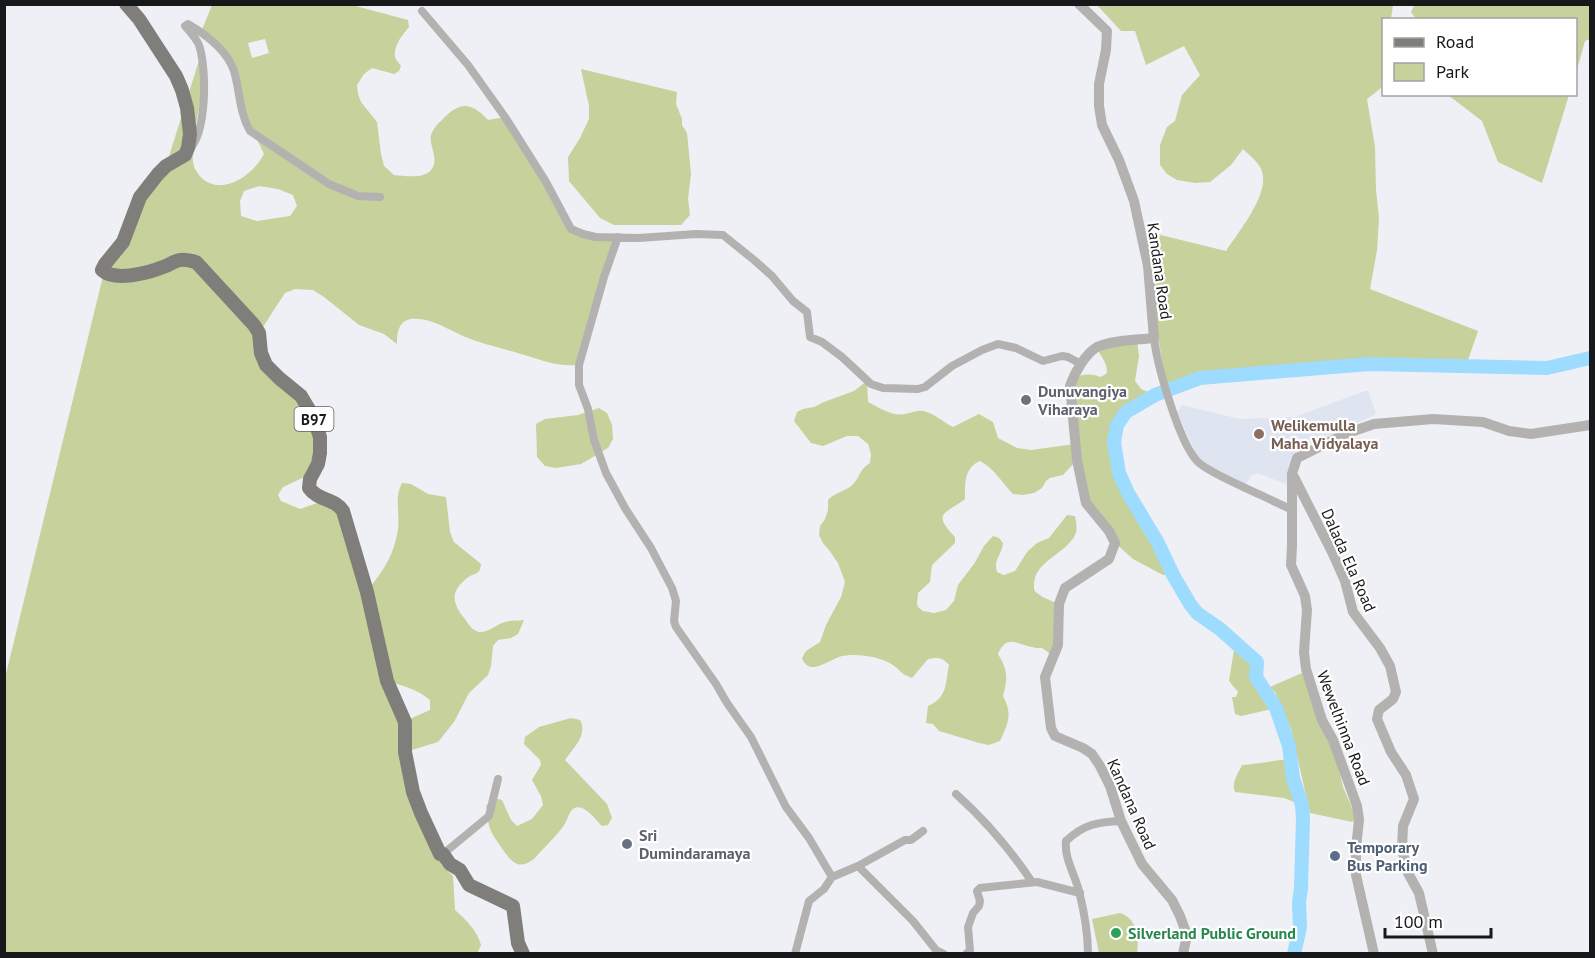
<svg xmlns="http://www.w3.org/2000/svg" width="1595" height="958" font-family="'PT Sans',sans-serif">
	<rect width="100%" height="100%" fill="#eef0f5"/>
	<path fill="#dfe5f0" d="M 1365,391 L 1368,391 L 1376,413 L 1375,415 L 1297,450 L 1288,485 L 1257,473 L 1251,476 L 1246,484 L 1201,462 L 1198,458 L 1177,413 L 1182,405 L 1240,419 L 1295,417 Z"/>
	<path fill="#c6d19b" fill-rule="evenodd" d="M 1415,4 L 1590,5 L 1590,39 L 1585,41 L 1576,73 L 1576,20 L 1416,19 L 1411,12 Z
		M 212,5 L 352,5 L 408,20 L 409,27 C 403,34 393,46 395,57 C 396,60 399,63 401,66 L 399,71 L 394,74 L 372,68 L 364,74 L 357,85 L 358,94 L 361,102 L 377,122 L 381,154 L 384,166 L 394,175 C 405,176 427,180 433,167 C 438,157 429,145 431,135 C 433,129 437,124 442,120 C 460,101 471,102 488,120 L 505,117 L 571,228 L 618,237 L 579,365 C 556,367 543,360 521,354 C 502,348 482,344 463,336 C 447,329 430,317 411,319 C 398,321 397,334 397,344 L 384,334 L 359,325 L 324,297 L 313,290 L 295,289 L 285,293 L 259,333 L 261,353 L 301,396 L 320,437 L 313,473 L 283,487 L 278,495 L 281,501 L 300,509 L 326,500 L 334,502 L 367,591 C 383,571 394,556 398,529 C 400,514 394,497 402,483 L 411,484 L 428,494 L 446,497 L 450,532 L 454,542 L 481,564 C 480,577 473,572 466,579 C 449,593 453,604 465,619 C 468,624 473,631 479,632 C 488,633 497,624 505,622 C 511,620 518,621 524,620 L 518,634 L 511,638 L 498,640 L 493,646 L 491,666 L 488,675 L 469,693 L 454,722 L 438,742 L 405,752 L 443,854 L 441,864 L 453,876 L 455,910 C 466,920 477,930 481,945 L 477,954 L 5,954 L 5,678 L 104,272 L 131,217 L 166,166 L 201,54 C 202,63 204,73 203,82 C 202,102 187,153 195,169 C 213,202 252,178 264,154 L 255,135 L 250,131 L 230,61 L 201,32 ZM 265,39 L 269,53 L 252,58 L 248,43 ZM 259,186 L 278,189 L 293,195 L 297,206 L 290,216 L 257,221 L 241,216 L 240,201 L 244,191 ZM 387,681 C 403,686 417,689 430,700 L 430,710 L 405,721 Z
		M 1097,5 L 1393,5 L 1391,19 L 1384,20 L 1383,80 L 1381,88 L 1367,99 L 1375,147 L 1376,190 L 1379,218 L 1377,250 L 1370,289 L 1478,331 L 1466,366 L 1369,364 L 1200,378 L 1167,390 L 1140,230 L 1226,251 C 1238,232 1274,190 1260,167 C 1256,160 1248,154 1243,149 L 1231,165 L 1210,182 L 1195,183 L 1177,180 L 1167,174 L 1160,165 L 1160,145 L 1167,127 L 1175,121 L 1182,95 L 1200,75 L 1184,46 L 1146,65 L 1135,31 L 1121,31 Z
		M 581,69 L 677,92 L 676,104 L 682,119 L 682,125 L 687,133 L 691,174 L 688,199 L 690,215 L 681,225 L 614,225 L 600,218 L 569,181 L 568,157 L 580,138 L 589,119 L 589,106 Z
		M 1448,95 L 1569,95 L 1542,183 L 1498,162 L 1482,121 Z
		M 1137,340 L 1139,356 L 1135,381 L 1141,389 L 1155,395 L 1126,412 L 1117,425 L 1114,442 L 1119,473 L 1128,493 L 1158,543 L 1173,575 L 1163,575 L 1133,559 L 1115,543 L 1086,503 L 1076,461 L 1063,475 L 1050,478 L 1046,481 L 1042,488 L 1034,493 L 1023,495 L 1013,494 C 1002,483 995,469 980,461 C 964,468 965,483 965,499 C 946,514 931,512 955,537 L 955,543 L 932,565 L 930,582 L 918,593 L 917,604 L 918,607 L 923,611 L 934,613 L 946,610 L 954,601 L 958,585 L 974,564 L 984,546 L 993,536 L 999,538 L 1003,543 C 1002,555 993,559 997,572 L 1004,575 L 1015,571 L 1027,552 L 1037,543 L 1049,538 L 1067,515 L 1075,516 C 1076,523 1078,528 1075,535 C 1066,554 1034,561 1034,585 C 1034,589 1034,591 1037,593 C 1043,598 1052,601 1059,604 L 1054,657 C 1051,655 1046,650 1042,648 C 1040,648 1034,648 1032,647 C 1016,644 1007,634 998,654 C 1008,671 1008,677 1003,696 C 1013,715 1008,723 1000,741 L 989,745 L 979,743 L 939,731 L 933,724 L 926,723 L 928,706 C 948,697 945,684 949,665 C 942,657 938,657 928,659 L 912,678 C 901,674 901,671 893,665 C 880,656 857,653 842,656 C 830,659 809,678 802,658 L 806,651 L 820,642 L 826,625 L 841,597 L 845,582 L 838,563 L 829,550 L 823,543 L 819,535 L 820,526 L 825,519 L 828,510 L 828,500 C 835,492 848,491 854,483 C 861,475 859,470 870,463 L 871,454 L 868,444 L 858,436 L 847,436 L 823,446 L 811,443 L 794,421 L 797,412 L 803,409 L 814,407 L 824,402 L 854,391 L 867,381 L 868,402 C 878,407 893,417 905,414 C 912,413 916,410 923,411 C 934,413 943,422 953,427 L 979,414 L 993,422 L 998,438 L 1017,448 L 1031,450 L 1075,444 L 1073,378 C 1083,374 1090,373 1101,377 L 1107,373 C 1107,360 1101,359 1097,347 Z
		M 599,408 L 607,413 L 612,425 L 613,439 L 608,448 L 581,464 L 556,468 L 545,466 L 537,457 L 536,424 L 545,419 L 578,415 Z
		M 1235,643 L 1257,662 L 1256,677 L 1276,708 L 1241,716 L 1235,714 L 1232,697 L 1236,697 L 1238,692 L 1229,681 Z
		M 1302,673 L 1335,751 L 1343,787 L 1355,815 L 1355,820 L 1352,822 L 1310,813 L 1291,729 L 1275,692 L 1270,687 Z
		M 571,718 L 580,720 C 588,735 574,747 565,760 L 607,804 L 612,818 L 608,825 L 602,826 C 595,819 581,799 571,811 C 568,815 567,821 564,825 C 556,837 544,847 535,858 C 518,872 511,861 501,847 C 496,840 491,833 489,826 C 487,819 488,812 486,806 L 494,798 L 502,800 L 511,820 L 517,826 L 532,819 L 543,805 L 541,796 L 532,780 L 541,765 L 540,760 L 524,744 L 525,737 L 539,727 Z
		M 1291,759 L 1293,778 L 1302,805 L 1284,798 L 1235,792 C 1231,782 1238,774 1242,765 C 1259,764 1274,760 1291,759 Z
		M 1120,913 C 1137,918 1139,938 1137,953 L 1099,953 L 1092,919 Z"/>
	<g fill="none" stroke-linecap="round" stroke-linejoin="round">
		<path stroke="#9ddbff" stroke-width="14" d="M 1294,954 L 1300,927 L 1299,902 L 1301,888 L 1303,819 L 1302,805 L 1293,778 L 1289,746 L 1276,708 L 1256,677 L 1257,662 L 1220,629 L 1197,613 L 1190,604 L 1173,575 L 1158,543 L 1128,493 L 1119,473 L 1114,442 L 1117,425 L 1126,412 L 1155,395 L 1200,378 L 1369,364 L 1547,368 L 1590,358"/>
		<path stroke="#b3b2b0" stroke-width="8" d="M 422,11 L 468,65 L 505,117 L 546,182 L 571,229 L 583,234 L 595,237 L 639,238 L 696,234 L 723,235 L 754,260 L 772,276 L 793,301 L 807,312 L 810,337 L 822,342 L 842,357 L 871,384 L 883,388 L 918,389 L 925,387 L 952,366 L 982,350 L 998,344 L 1016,348 L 1043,361 L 1062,356 L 1068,357 L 1081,364
			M 189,150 C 207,132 207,69 199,45 C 196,38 190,32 185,26 L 188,24 C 205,34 227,50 234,71 C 240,91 239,112 250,131 L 329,184 L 358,196 L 380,197
			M 618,237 L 604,277 L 579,365 L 579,385 L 588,409 L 594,440 L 606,473 L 625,508 L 651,548 L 672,588 L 676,601 L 674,621 L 676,627 L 716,684 L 727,703 L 751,737 L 786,807 L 809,838 L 832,877
			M 1154,338 C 1157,365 1179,443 1198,462 C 1202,466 1208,469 1213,472 C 1239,486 1266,497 1292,510
			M 956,794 C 985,820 1010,849 1032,882
			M 443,854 L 489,816 L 498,779
			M 858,866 L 913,921 L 936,950 L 944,954
			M 795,954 L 809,901 L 824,889 L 832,877 L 858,866 L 905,840 L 911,840 L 923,831
			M 966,954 L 970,950 L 968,927 L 973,913 L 979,906 L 980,901 L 977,891 L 980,888 L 1037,882 L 1080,893
			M 1088,954 C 1088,933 1084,911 1079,891 C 1075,875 1064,858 1066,841 C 1084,824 1098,822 1121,821"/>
		<path stroke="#b3b2b0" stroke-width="10" d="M 1079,4 L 1107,31 L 1106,50 L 1099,84 L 1099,106 L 1102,125 L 1119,160 L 1134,201 L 1148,266 L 1154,338 C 1138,340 1112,340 1097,347 C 1085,354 1074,374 1070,386 L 1077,460 L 1086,503 L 1109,531 L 1115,543 L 1109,559 L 1065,588 L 1059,604 L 1058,645 L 1045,677 L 1051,728 L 1055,736 L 1083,748 L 1092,754 L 1100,766 L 1110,786 L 1121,821 L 1142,864 L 1172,900 L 1180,916 L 1187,935 L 1183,954
			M 1294,477 L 1333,554 L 1345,581 L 1353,612 L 1380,648 L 1390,666 L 1396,692 L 1393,699 L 1379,710 L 1377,719 L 1391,752 L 1406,775 L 1414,799 L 1403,826 L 1402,849 L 1408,873 L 1419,893 L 1433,954
			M 1374,954 L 1356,875 L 1356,848 L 1359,820 L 1357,806 L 1333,740 L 1322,720 L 1306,669 L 1304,652 L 1307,610 L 1305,596 L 1291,565 L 1292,546 L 1292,474 L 1297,458 L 1345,434 L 1374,424 L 1433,419 L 1483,422 L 1509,431 L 1531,434 L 1590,425"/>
		<path stroke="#807e7b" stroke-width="14" d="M 126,4 L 139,19 L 176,76 L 182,90 L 187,108 L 190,134 L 188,148 L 185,155 L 166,166 L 158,174 L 140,197 L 123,242 L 105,264 L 102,270 C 115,282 148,273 163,267 C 170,265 175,260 181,260 C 186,259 191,261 196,262 L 254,325 L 259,333 L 261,353 L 266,365 L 279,378 L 301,396 L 313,416 L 320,437 L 320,453 L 318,464 L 310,479 L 309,488 C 318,501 335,498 343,511 L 367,592 L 387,681 L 405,722 L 405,752 L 413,792 L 421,813 L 440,854 L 443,854 L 450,864 L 460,870 L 469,885 L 513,906 L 518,943 L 523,954"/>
	</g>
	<g fill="#6b7280" stroke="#fff" stroke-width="2">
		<circle cx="1026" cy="400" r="6"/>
		<circle cx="627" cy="844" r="6"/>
	</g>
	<circle fill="#8d6e63" stroke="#fff" stroke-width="2" cx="1259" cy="434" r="6"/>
	<circle fill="#5c6f8a" stroke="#fff" stroke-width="2" cx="1335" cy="856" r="6"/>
	<circle fill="#2e9e5b" stroke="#fff" stroke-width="2" cx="1116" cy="933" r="6"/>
	<g text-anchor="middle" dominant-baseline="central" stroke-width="4.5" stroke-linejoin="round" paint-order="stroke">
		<rect fill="#fff" stroke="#5d5d5e" stroke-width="1.5" x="294.5" y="407" width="39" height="24" rx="4.5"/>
		<g font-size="15" font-weight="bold" fill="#171819">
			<text x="314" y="419">B97</text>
		</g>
		<g font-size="16" fill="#171819" stroke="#fff">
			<text transform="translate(1160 271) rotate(82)">Kandana Road</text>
			<text transform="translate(1349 560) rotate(66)">Dalada Ela Road</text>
			<text transform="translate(1344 728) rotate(69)">Wewelhinna Road</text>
			<text transform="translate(1132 804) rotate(66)">Kandana Road</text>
		</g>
		<g font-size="16" font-weight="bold" fill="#5b616d" stroke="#fff" text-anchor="start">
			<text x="1038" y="391">Dunuvangiya<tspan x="1038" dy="18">Viharaya</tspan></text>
			<text x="639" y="835">Sri<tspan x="639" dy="18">Dumindaramaya</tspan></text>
		</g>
		<g font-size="16" font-weight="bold" fill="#785e54" stroke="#fff" text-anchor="start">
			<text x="1271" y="425">Welikemulla<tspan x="1271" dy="18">Maha Vidyalaya</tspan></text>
		</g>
		<g font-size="16" font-weight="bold" fill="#4e5e75" stroke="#fff" text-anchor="start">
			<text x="1347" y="847">Temporary<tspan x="1347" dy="18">Bus Parking</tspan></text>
		</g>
		<g font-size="16" font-weight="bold" fill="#27864d" stroke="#fff" text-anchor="start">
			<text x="1128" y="933">Silverland Public Ground</text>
		</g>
	</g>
	<rect width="1595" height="958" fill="none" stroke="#171819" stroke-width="12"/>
	<rect x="1382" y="18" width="195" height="78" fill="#ffffff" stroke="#a2a3a3" stroke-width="1.5"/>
	<rect x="1394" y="38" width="30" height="9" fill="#807e7b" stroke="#a2a3a3" stroke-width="1.5"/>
	<text x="1436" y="48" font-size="18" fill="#171819">Road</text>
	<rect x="1394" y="63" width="30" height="18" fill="#c6d19b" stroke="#a2a3a3" stroke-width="1.5"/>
	<text x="1436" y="78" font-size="18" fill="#171819">Park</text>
	<path d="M1385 928v9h106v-9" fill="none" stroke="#171819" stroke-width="3"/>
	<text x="1394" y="928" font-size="18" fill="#171819" stroke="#ffffff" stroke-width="4.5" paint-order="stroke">100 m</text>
</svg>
